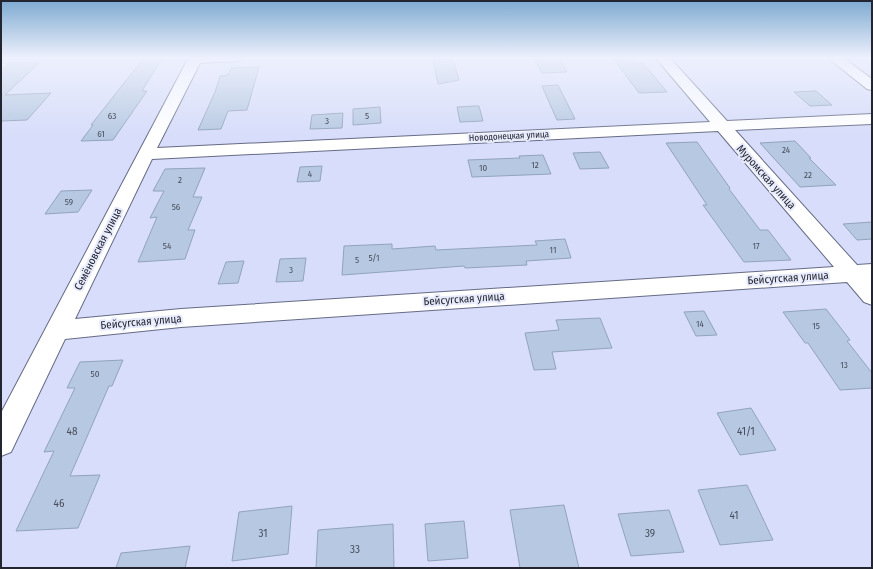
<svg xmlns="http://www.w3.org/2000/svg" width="873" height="569" font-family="'Fira Sans Condensed',sans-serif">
	<rect width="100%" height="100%" fill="#d7ddfa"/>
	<path fill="#b7c9e2" stroke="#92a3bc" d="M 533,57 L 559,57 L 567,72 L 542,73 Z
		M 612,57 L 631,57 L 636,64 L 643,63 L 667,92 L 639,93 Z
		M 162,58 L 142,91 L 147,91 L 113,140 L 81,141 L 93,125 L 91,125 L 143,59 Z
		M 453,59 L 459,80 L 438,84 L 433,60 Z
		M 9,63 L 39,63 L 5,95 L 51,93 L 27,120 L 1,121 L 1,71 Z
		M 259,67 L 247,110 L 228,111 L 221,129 L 198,130 L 215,92 L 220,76 L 228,75 L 231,68 Z
		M 558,85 L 575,119 L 557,120 L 542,86 Z
		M 816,91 L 832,105 L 810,106 L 794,92 Z
		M 476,106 L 479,106 L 483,121 L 460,122 L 457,107 Z
		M 380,107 L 381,123 L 353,125 L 353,109 Z
		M 343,113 L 342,128 L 310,129 L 312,115 Z
		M 795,141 L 811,158 L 809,158 L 836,185 L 800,187 L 760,143 Z
		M 697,142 L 730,188 L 729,189 L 760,230 L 768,230 L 791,260 L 744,262 L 703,205 L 707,205 L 666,143 Z
		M 600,152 L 609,168 L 580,169 L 573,153 Z
		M 543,155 L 551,174 L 472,177 L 468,160 L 520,158 L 519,156 Z
		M 322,166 L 320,181 L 297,182 L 300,167 Z
		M 205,168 L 193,197 L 202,197 L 188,230 L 195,230 L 185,259 L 138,262 L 157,217 L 150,218 L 164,191 L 153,191 L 165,169 Z
		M 92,190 L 78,212 L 45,214 L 61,191 Z
		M 872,222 L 872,239 L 857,240 L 843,224 Z
		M 565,239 L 571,258 L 526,261 L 527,265 L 465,268 L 464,266 L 342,275 L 344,246 L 392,244 L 392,249 L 435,246 L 436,250 L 537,245 L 535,241 Z
		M 306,258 L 303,281 L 276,282 L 280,259 Z
		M 244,261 L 238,283 L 218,284 L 226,262 Z
		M 826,309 L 850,340 L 847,341 L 872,373 L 872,388 L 840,390 L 808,343 L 805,343 L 783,312 Z
		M 704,311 L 717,335 L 696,336 L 684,312 Z
		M 600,318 L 612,348 L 552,352 L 556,369 L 534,370 L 525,333 L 559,330 L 556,320 Z
		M 123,360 L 112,386 L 109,386 L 70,476 L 100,475 L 78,528 L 16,531 L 54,451 L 44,452 L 75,388 L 67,388 L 80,362 Z
		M 751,408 L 776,450 L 740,455 L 717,413 Z
		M 747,485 L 773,540 L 720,545 L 698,490 Z
		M 564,505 L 579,568 L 520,568 L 510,510 Z
		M 292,506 L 288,554 L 232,561 L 239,512 Z
		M 669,510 L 684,552 L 631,556 L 618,514 Z
		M 464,521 L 468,558 L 428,561 L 425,524 Z
		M 393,524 L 394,568 L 316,568 L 318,530 Z
		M 190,546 L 185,568 L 116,568 L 121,553 Z"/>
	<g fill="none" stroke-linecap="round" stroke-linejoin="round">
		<g stroke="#666b85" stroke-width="2">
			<path id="minor" d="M 189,57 L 243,57 L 242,60 L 237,61 L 200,63 L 157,148 L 710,122 L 655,57 L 669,57 L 727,121 L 872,114 L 872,124 L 735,130 L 857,265 L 872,264 L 872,305 L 864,302 L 847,282 L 181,327 L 65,339 L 11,452 L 1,456 L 1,413 ZM 718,131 L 834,267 L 181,309 L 75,319 L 152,159 Z
				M 827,57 L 842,57 L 872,79 L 872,90 L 867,89 Z"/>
		</g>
		<use href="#minor" fill="#fff" fill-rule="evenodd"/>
	</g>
	<linearGradient id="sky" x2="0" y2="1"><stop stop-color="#7daad0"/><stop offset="0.42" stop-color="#edf0fd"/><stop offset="1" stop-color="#edf0fd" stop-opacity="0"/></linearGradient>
	<rect width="873" height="137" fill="url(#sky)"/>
	<g text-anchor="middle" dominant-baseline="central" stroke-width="4" stroke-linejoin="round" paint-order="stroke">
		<g font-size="9" fill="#484e5c">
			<text x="112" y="116">63</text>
			<text x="367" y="116">5</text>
			<text x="327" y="121">3</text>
			<text x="101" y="134">61</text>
			<text x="786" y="150">24</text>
			<text x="535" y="165">12</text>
			<text x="483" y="168">10</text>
			<text x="310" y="174">4</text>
			<text x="808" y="175">22</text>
			<text x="180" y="180">2</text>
			<text x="69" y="202">59</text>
			<text x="176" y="207">56</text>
			<text x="167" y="246">54</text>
			<text x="756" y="246">17</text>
			<text x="553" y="250">11</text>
			<text x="374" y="258">5/1</text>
			<text x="357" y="260">5</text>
			<text x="291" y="270">3</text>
			<text x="700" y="324">14</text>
			<text x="816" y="326">15</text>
			<text x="844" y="365">13</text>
			<text x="95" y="374">50</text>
		</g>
		<g font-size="9" fill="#232530" stroke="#e7ebfc">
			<text transform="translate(509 136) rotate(-3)">Новодонецкая улица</text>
		</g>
		<g font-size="11" fill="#232530" stroke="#e7ebfc">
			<text transform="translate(766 177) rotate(48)">Муромская улица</text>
			<text transform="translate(98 249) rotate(-63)">Семёновская улица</text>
			<text transform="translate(788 278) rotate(-4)">Бейсугская улица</text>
			<text transform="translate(464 299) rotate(-4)">Бейсугская улица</text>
			<text transform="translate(141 322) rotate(-5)">Бейсугская улица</text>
		</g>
		<g font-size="11" fill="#484e5c">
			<text x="72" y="431">48</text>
			<text x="746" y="431">41/1</text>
			<text x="59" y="503">46</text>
			<text x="734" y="515">41</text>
			<text x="263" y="533">31</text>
			<text x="650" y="533">39</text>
			<text x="355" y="549">33</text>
		</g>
	</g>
	<rect width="873" height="569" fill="none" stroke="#232530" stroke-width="4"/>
</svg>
